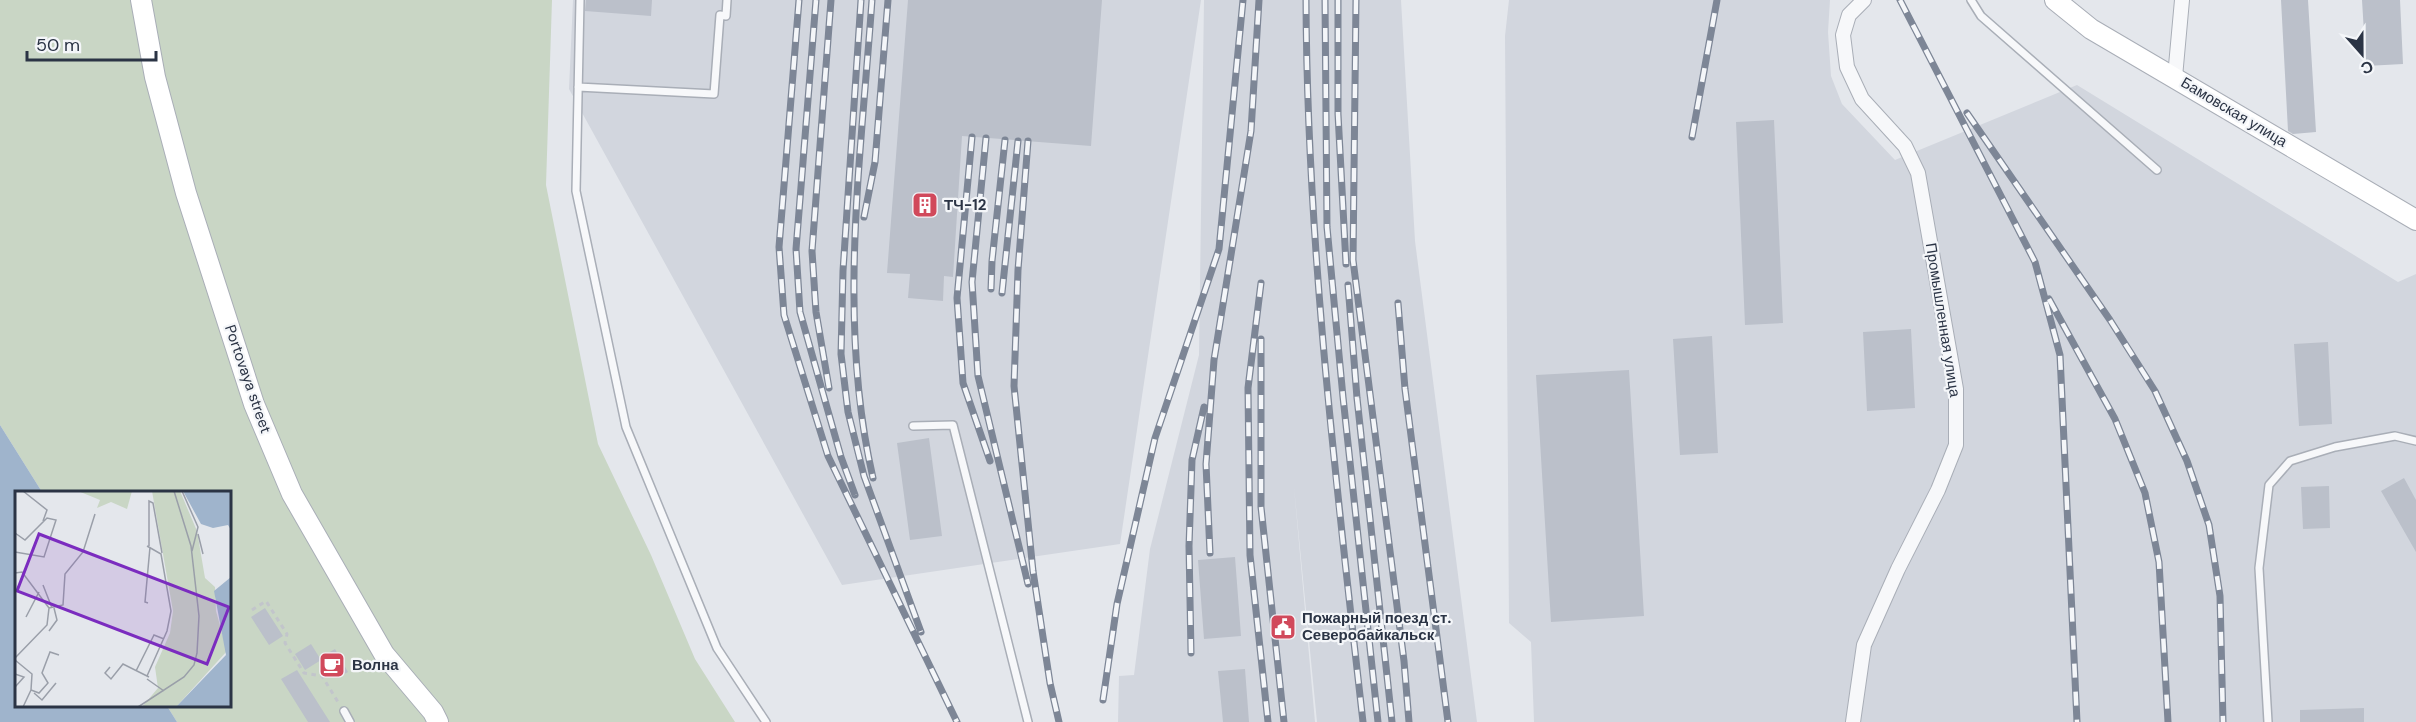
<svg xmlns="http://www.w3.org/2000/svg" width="2416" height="722" font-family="'DM Sans',sans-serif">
	<rect width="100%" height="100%" fill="#e4e7ec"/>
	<path fill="#d2d6de" d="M 573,0 L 1201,0 L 1120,544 L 842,585 L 569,89 Z
		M 1204,0 L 1401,0 L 1415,241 L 1477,722 L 1317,722 L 1294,487 L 1315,722 L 1118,722 L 1119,676 L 1134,675 L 1150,549 L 1199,355 Z
		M 1509,0 L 1830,0 L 1828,32 L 1831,76 L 1842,104 L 1895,160 L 2077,85 L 2398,282 L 2416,274 L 2416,722 L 1534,722 L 1531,642 L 1509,623 L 1505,36 Z"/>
	<path fill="#c9d6c5" d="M 0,0 L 552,0 L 546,185 L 598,444 L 651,555 L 695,659 L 735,722 L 177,722 L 167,706 L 230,706 L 230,492 L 42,492 L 0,425 Z"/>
	<path fill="#9fb4cc" d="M 0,425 L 42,492 L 16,492 L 16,706 L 167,706 L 177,722 L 0,722 Z"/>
	<path fill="#bbc0ca" d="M 586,0 L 652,0 L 651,16 L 585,11 Z
		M 908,0 L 1102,0 L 1091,146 L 962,136 L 953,277 L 944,276 L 943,301 L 908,298 L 910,274 L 887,273 Z
		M 2281,0 L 2308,0 L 2316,132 L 2293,134 L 2288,131 Z
		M 2362,0 L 2400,0 L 2403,64 L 2366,66 Z
		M 1774,120 L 1783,323 L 1745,325 L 1736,122 Z
		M 1911,329 L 1915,408 L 1867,411 L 1863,332 Z
		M 1712,336 L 1718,453 L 1680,455 L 1673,339 Z
		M 2328,342 L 2332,424 L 2299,426 L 2294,344 Z
		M 1629,370 L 1644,616 L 1551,622 L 1536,375 Z
		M 929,438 L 942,536 L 910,540 L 897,443 Z
		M 2404,478 L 2416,500 L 2416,552 L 2381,491 Z
		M 2329,486 L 2330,528 L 2303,529 L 2301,487 Z
		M 1235,557 L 1241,636 L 1204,639 L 1198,560 Z
		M 265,608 L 283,636 L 269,645 L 251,617 Z
		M 311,644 L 321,660 L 305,670 L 295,654 Z
		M 335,649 L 348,672 L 337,678 L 323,656 Z
		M 1245,669 L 1249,722 L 1223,722 L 1218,671 Z
		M 297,670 L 330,722 L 308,722 L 281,679 Z
		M 2364,708 L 2364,722 L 2300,722 L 2300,710 Z"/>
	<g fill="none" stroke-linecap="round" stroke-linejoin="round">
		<g stroke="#a9aeb7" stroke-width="10">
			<path id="lane" d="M 580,0 L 576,191 L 626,427 L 717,648 L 766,722
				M 1971,0 L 1981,16 L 2157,170
				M 578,87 L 714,94 L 720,15 L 726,16 L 727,0
				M 913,426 L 953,425 L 1028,722
				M 344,711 L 350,722
				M 2268,722 L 2259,568 L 2269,485 L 2290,461 L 2335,447 L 2395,436 L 2416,441"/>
		</g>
		<g stroke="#a9aeb7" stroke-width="16">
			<path id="street" d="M 2175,77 L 2182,0
				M 1853,722 L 1864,645 L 1898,569 L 1938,490 L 1956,445 L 1956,389 L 1918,173 L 1905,146 L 1862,99 L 1847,67 L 1843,35 L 1849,15 L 1864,0"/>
		</g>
		<g stroke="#a9aeb7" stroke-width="22">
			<path id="secondary" d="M 141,0 L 155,77 L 186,193 L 254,404 L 292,494 L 384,654 L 433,712 L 438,722
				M 2055,0 L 2091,29 L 2416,220"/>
		</g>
		<path stroke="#c2c5cb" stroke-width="3" stroke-dasharray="4.5 4.5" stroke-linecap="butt" d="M 252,610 L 266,601 L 287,634 L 285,643 L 304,673 L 322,676 L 338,702
			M 322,676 L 324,664"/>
		<use href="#lane" stroke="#f7f8fa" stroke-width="7"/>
		<use href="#street" stroke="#f7f8fa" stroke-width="14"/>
		<use href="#secondary" stroke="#fff" stroke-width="20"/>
		<g stroke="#7d8696" stroke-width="7">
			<path id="rail" d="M 799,0 L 779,247 L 784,315 L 828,456 L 957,722
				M 816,0 L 796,249 L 800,312 L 841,457 L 855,495
				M 861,0 L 843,271 L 841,354 L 848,412 L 864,476 L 921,632
				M 872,0 C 861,158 837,322 873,478
				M 1306,0 C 1307,242 1336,482 1363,722
				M 1325,0 L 1327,227 L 1343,397 L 1378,722
				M 1338,0 L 1338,114 L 1346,264
				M 1356,0 L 1353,260 L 1404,661 L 1409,722
				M 1900,0 L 2035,262 L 2060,355 L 2077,722
				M 1967,113 L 2110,320 L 2155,391 L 2187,461 L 2209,525 L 2220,596 L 2223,722
				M 972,137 L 957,298 L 963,383 L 990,461
				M 1692,137 L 1717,0
				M 986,138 L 972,282 L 978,376 L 1028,584
				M 1028,141 L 1018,270 L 1014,386 L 1033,571 L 1050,683 L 1059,722
				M 864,217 L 875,162 L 888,0
				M 1261,283 L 1248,388 L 1250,555 L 1268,722
				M 1348,285 L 1357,398 L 1392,722
				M 991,289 L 992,261 L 1005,140
				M 1002,293 L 1018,141
				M 2049,299 L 2115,419 L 2145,493 L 2159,562 L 2168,722
				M 1398,303 L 1405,389 L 1448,722
				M 1261,339 L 1261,507 L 1284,722
				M 829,388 L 816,312 L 812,251 L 831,0
				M 1210,553 L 1206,464 L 1214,360 L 1251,131 L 1259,0
				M 1191,653 L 1189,546 L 1192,460 L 1204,407
				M 1103,700 L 1117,604 L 1155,438 L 1219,249 L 1243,0"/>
		</g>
		<use href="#rail" stroke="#f4f6f9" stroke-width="4.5" stroke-dasharray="14" stroke-linecap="butt"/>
	</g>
	<defs>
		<g id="building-square" transform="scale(1.35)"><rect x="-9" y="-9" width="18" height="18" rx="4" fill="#d1495b" stroke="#f4f6f9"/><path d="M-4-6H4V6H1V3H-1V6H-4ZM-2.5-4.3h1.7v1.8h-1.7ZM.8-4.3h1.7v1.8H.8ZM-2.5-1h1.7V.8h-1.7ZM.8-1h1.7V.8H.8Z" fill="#fff"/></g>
		<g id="civic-square" transform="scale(1.35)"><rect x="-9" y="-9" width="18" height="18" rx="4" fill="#d1495b" stroke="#f4f6f9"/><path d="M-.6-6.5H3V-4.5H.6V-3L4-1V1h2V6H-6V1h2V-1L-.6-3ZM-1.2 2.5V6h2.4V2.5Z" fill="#fff"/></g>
		<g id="cafe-square" transform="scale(1.35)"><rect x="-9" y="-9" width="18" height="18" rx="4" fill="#d1495b" stroke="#f4f6f9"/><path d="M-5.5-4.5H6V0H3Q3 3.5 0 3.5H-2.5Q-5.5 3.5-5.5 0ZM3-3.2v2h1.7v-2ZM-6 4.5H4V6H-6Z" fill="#fff"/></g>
	</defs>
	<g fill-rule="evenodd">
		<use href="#building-square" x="925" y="205"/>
		<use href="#civic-square" x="1283" y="627"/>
		<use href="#cafe-square" x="332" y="665"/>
	</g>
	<g text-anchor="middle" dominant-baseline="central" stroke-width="4.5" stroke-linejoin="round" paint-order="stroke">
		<g font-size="15" fill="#2b3445" stroke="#f4f6f9">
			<text transform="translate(2234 112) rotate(31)">Бамовская улица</text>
			<text transform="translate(1943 320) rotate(81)">Промышленная улица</text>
			<text transform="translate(248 379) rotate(71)">Portovaya street</text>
		</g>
		<g font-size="15" font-weight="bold" fill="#2b3445" stroke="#f4f6f9" text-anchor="start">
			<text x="944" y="205">ТЧ-12</text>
			<text x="1302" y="618">Пожарный поезд ст.<tspan x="1302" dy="17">Северобайкальск</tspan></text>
			<text x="352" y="665">Волна</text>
		</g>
	</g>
	<g transform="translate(15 491)">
		<rect width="216" height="216" fill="#e4e7ec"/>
		<path d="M 63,0 L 117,0 L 112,18 L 96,11 L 82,17 L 85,9 ZM 137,0 L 165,0 L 182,40 L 190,87 L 200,96 L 201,120 L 212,160 L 161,216 L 127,216 L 143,197 L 140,176 L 155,142 L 158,120 Z" fill="#c9d6c5"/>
		<path d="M 168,0 L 216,0 L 216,39 L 213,34 L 198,37 L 186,33 ZM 216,86 L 216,216 L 161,216 L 211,164 L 199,100 Z" fill="#9fb4cc"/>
		<path fill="none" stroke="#9a9fa9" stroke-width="1.5" d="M 8,0 L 32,19 L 28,30M 167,0 L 183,36 L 177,60M 0,42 L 10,49 L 32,27 L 41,29 L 29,66 L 0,61M 183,43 L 188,63M 132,55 L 146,63 L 156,120 L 152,140 L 132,185M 134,55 L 134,10 L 138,12 L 147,62M 0,82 L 7,81 L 34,117 L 32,134 L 0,167M 28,94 L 37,117M 133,112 L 130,111 L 135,56M 34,117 L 48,114 L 50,83 L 68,61 L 80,23M 11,126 L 24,101M 34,140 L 42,129 L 39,117M 0,169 L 17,183 L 16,199 L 24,202 L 33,192 L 27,182 L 35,161 L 44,164M 95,176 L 90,182 L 96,188 L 108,173 L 134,186M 121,180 L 139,144 L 149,148M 0,183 L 9,186 L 0,196M 132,188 L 149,200M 19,202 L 27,209 L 41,192M 8,216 L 16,199M 123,216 L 169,186 L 179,174 L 182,162 L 184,125 L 176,55 L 159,0"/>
		<path fill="#7b2cbf" fill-opacity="0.15" stroke="#7b2cbf" stroke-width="3" d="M 24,43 L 214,116 L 192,173 L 2,100 Z"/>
		<rect width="216" height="216" fill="none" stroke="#2b3445" stroke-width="3"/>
	</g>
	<g transform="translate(2362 54) rotate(159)" stroke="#f4f6f9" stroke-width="4.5" paint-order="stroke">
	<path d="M0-4.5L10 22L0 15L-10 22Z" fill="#2b3445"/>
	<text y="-9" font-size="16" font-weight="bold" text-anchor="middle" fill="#2b3445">С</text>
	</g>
	<path d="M27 51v9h129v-9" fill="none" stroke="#2b3445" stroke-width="3"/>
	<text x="36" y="51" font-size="18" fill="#2b3445" stroke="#f4f6f9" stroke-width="4.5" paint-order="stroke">50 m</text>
</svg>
